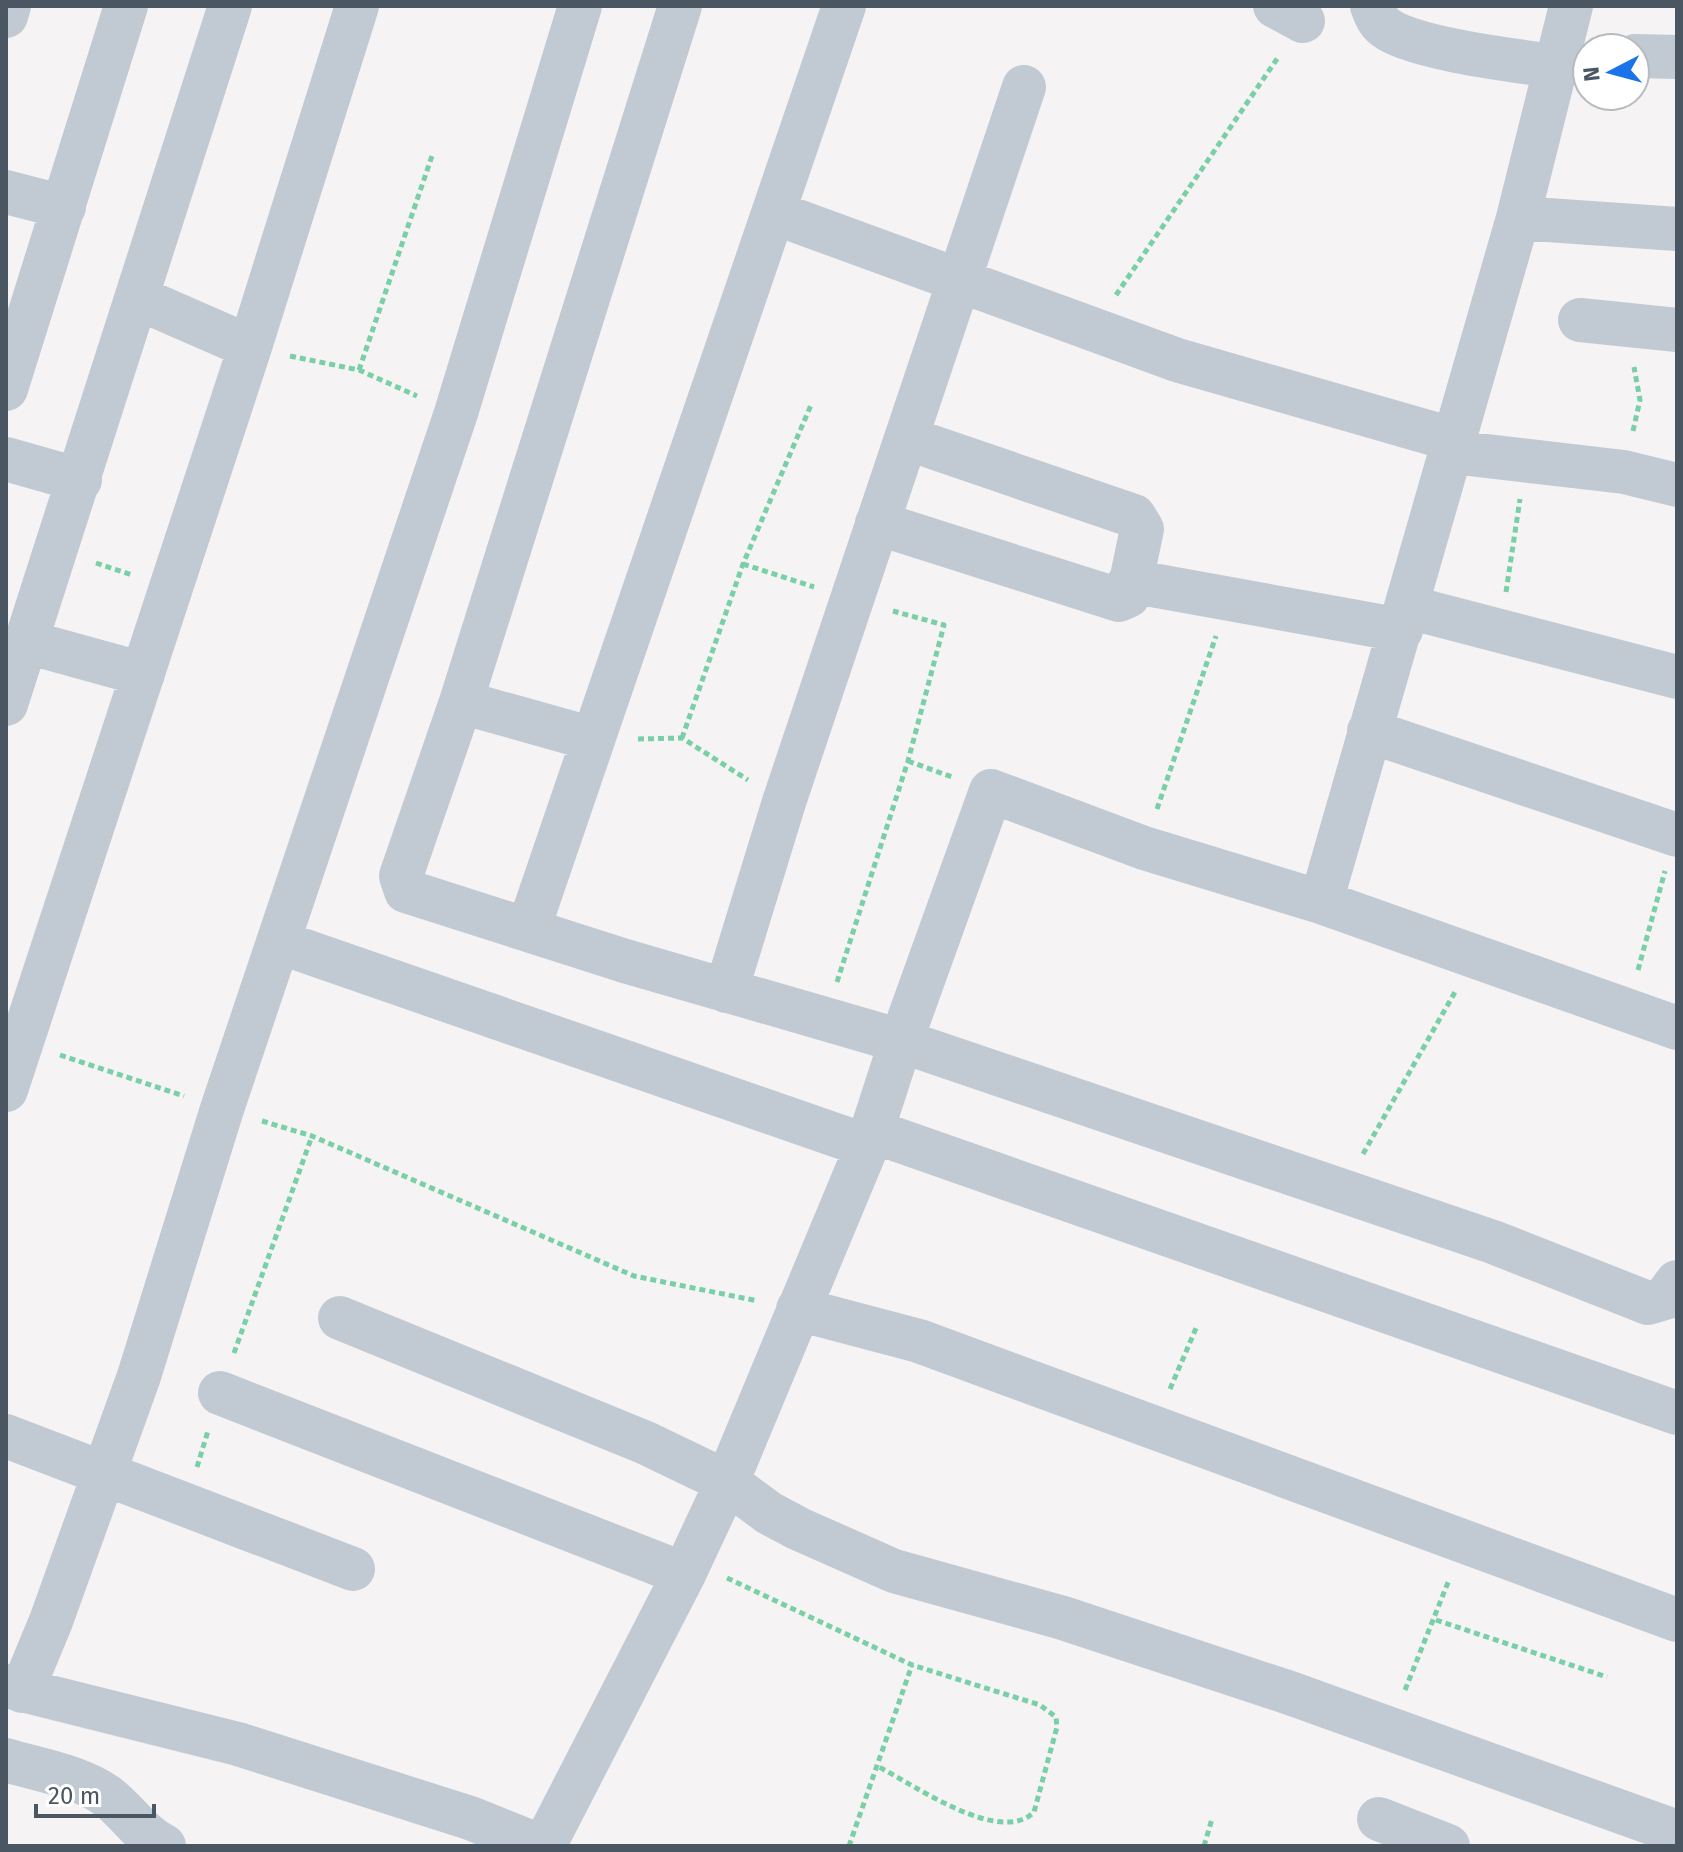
<svg xmlns="http://www.w3.org/2000/svg" width="1683" height="1852" font-family="'Fira Sans',sans-serif">
	<rect width="100%" height="100%" fill="#f5f3f3"/>
	<g fill="none" stroke-linecap="round" stroke-linejoin="round">
		<path stroke="#7ad0a6" stroke-width="5" stroke-dasharray="6 4" stroke-linecap="butt" d="M 1116,295 L 1279,56
			M 290,356 L 359,370 L 417,396
			M 359,370 L 433,153
			M 1633,431 L 1640,400 L 1634,367
			M 96,563 L 132,575
			M 743,564 L 814,587
			M 1506,592 L 1520,499
			M 682,738 L 743,564 L 811,405
			M 638,739 L 682,738 L 748,780
			M 908,761 L 952,777
			M 1157,809 L 1216,636
			M 1638,970 L 1665,871
			M 837,982 L 908,761 L 944,625 L 893,611
			M 60,1055 L 184,1096
			M 262,1121 L 312,1136 L 634,1276 L 758,1301
			M 1363,1154 L 1455,992
			M 234,1353 L 312,1136
			M 1170,1389 L 1197,1326
			M 197,1467 L 208,1431
			M 727,1578 L 912,1665 L 1040,1705 L 1056,1717 L 1057,1727 L 1034,1812 C 1000,1846 914,1785 879,1767
			M 1436,1620 L 1607,1677
			M 1405,1690 L 1449,1580
			M 849,1846 L 912,1665
			M 1204,1846 L 1212,1819"/>
		<path stroke="#c1cad2" stroke-width="44" d="M 680,6 L 461,702 L 401,876 L 406,891 L 625,961 L 901,1041 L 1493,1242 L 1648,1303 L 1665,1298 L 1677,1282
			M 1275,6 L 1303,21
			M 1372,6 C 1376,17 1379,24 1389,30 C 1422,50 1519,61 1559,67
			M 6,16 L 9,6
			M 1635,56 L 1677,57
			M 6,192 L 64,207
			M 775,213 L 1177,360 L 1455,440
			M 1518,218 L 1677,229
			M 138,298 L 250,347
			M 1580,320 L 1677,330
			M 6,389 L 126,6
			M 1452,452 L 1624,472 L 1677,485
			M 6,459 L 80,480
			M 877,523 L 1119,600 L 1128,596 L 1142,529 L 1134,516 L 906,438
			M 1130,581 L 1401,630
			M 1408,607 L 1677,677
			M 27,642 L 143,674
			M 461,702 L 593,739
			M 6,704 L 230,6
			M 1369,731 L 1677,835
			M 1321,902 L 1518,218 L 1571,6
			M 528,930 L 844,6
			M 279,942 L 867,1146
			M 726,991 L 784,802 L 1024,87
			M 6,1090 L 250,347 L 357,6
			M 872,1131 L 1677,1413
			M 798,1309 L 919,1341 L 1677,1620
			M 340,1318 L 646,1443 L 727,1482 L 769,1513 L 799,1529 L 894,1571 L 1063,1618 L 1290,1693 L 1677,1832
			M 220,1393 L 684,1574
			M 6,1436 L 353,1569
			M 6,1686 L 238,1744 L 470,1818 L 540,1846
			M 22,1691 L 51,1621 L 139,1376 L 222,1109 L 456,413 L 580,6
			M 6,1760 C 39,1770 79,1776 107,1796 C 128,1812 140,1834 164,1846
			M 1379,1819 L 1448,1846
			M 544,1846 L 684,1574 L 727,1482 L 867,1146 L 901,1041 L 991,791 L 1144,848 L 1321,902 L 1677,1028"/>
	</g>
	<rect width="1683" height="1852" fill="none" stroke="#4a5661" stroke-width="16"/>
	<g transform="translate(1611 72) rotate(264)"><circle r="38" fill="#ffffff" stroke="#b7bbc0" stroke-width="2"/>
	<path d="M0-6L14 30L0 20L-14 30Z" fill="#1a73e8"/>
	<text y="-12" font-size="22" font-weight="bold" text-anchor="middle" fill="#4a5661">N</text>
	</g>
	<path d="M36 1804v12h118v-12" fill="none" stroke="#4a5661" stroke-width="4"/>
	<text x="48" y="1804" font-size="24" fill="#4a5661" stroke="#ffffff" stroke-width="6" paint-order="stroke">20 m</text>
</svg>
